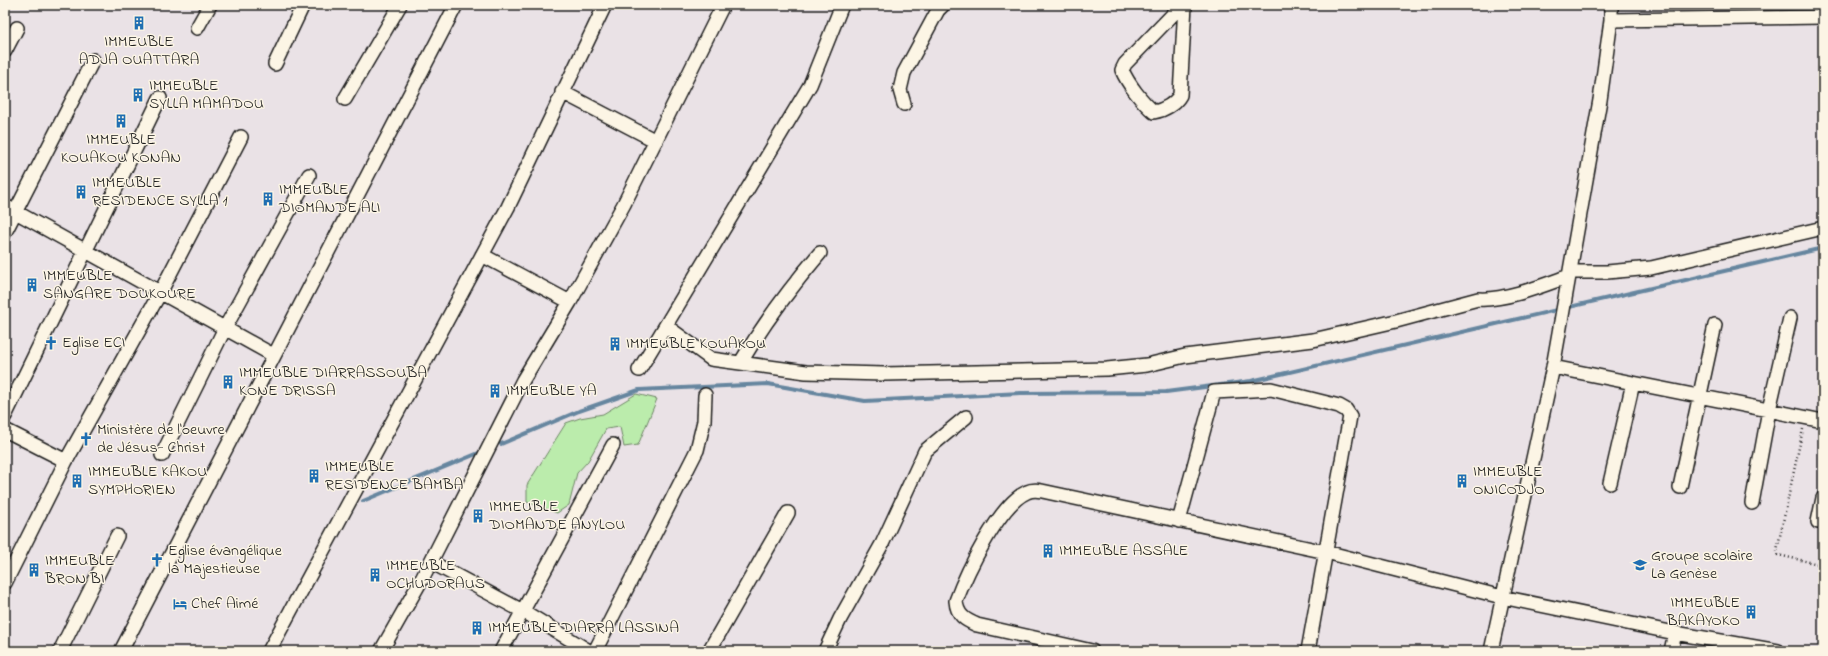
<svg xmlns="http://www.w3.org/2000/svg" width="1828" height="656" font-family="'Indie Flower',sans-serif">
	<rect width="100%" height="100%" fill="#eae2e6"/>
	<filter id="ink" filterUnits="userSpaceOnUse"><feTurbulence type="fractalNoise" baseFrequency=".025" numOctaves="2"/><feDisplacementMap in="SourceGraphic" scale="8" xChannelSelector="R" yChannelSelector="G"/><feConvolveMatrix kernelMatrix="1 2 1 2 8 2 1 2 1" color-interpolation-filters="sRGB"/></filter>
	<g filter="url(#ink)">
		<path fill="#bbecac" stroke="#6c8464" d="M 636,394 L 657,399 L 638,445 L 624,447 L 620,427 L 606,429 L 588,461 L 577,473 L 569,505 L 557,513 L 527,502 L 527,485 L 566,423 L 580,418 L 603,414 Z"/>
		<g fill="none" stroke-linecap="round" stroke-linejoin="round">
			<path stroke="#66869f" stroke-width="4" d="M 501,444 L 579,411 L 639,390 L 768,384 L 865,401 L 1021,393 L 1166,392 L 1251,381 L 1823,248
				M 363,501 L 481,452"/>
			<g stroke="#1c1c1c" stroke-width="16">
				<path id="minor" d="M 1182,5 L 1125,64 L 1122,70 C 1128,84 1142,102 1154,112 C 1164,110 1175,104 1180,95 L 1185,5
					M 1611,20 L 1823,17
					M 197,28 L 210,5
					M 5,51 L 17,28
					M 275,64 L 303,5
					M 562,92 L 656,141
					M 345,99 L 400,5
					M 904,104 L 900,90 L 904,73 L 938,10 L 943,5
					M 5,206 L 273,355
					M 5,232 L 93,60
					M 482,255 L 570,302
					M 1570,272 L 1607,272 L 1651,268 L 1823,228
					M 666,326 L 711,359 L 806,372 L 884,374 L 1107,369 L 1147,365 L 1185,356 L 1313,340 L 1396,321 L 1478,299 C 1505,301 1544,285 1569,276
					M 741,362 C 764,323 790,288 820,253
					M 1553,367 L 1823,421
					M 639,370 L 810,85 L 842,5
					M 5,416 L 160,98
					M 5,430 L 66,461
					M 162,455 L 225,328 L 309,175
					M 1610,483 L 1633,383
					M 1680,487 L 1715,325
					M 1752,503 L 1769,410 L 1790,318
					M 1179,521 L 1214,392 L 1271,389 L 1339,406 L 1346,410 L 1350,416 L 1308,651
					M 1818,522 L 1823,498
					M 431,562 L 528,614 L 589,651
					M 5,583 L 66,461 L 161,291 L 241,137
					M 1675,633 L 1778,651
					M 60,651 L 117,536
					M 121,651 L 456,5
					M 269,651 L 508,207 L 605,5
					M 381,651 L 423,577 L 523,380 L 570,302 L 624,204 L 723,5
					M 501,651 L 613,445
					M 595,651 L 697,450 L 704,421 L 705,395
					M 709,651 L 788,513
					M 825,651 L 840,619 L 882,544 L 925,451 L 966,417
					M 1092,651 L 977,625 C 965,620 957,615 956,601 C 966,574 999,504 1027,492 C 1031,490 1037,490 1042,491 L 1326,552 L 1502,597 L 1675,633 L 1671,651
					M 1491,651 L 1553,367 L 1600,100 L 1611,20 L 1611,5"/>
			</g>
			<path stroke="#1c1c1c" stroke-width="2.5" stroke-dasharray="1 3" stroke-linecap="butt" d="M 1803,429 L 1777,550 L 1778,555 L 1823,565"/>
			<use href="#minor" stroke="#fcf5e5" stroke-width="13"/>
		</g>
	</g>
	<defs>
		<g id="building-bare" transform="scale(1.08)"><path d="M-4-6H4V6H1V3H-1V6H-4ZM-2.5-4.3h1.7v1.8h-1.7ZM.8-4.3h1.7v1.8H.8ZM-2.5-1h1.7V.8h-1.7ZM.8-1h1.7V.8H.8Z" fill="#1f6fb2" stroke="#fcf5e5" stroke-width="2.5" paint-order="stroke"/></g>
		<g id="church-bare" transform="scale(1.08)"><path d="M-1.2-6h2.4v3.5h3.3v2.4h-3.3V6h-2.4V-.1h-3.3v-2.4h3.3Z" fill="#1f6fb2" stroke="#fcf5e5" stroke-width="2.5" paint-order="stroke"/></g>
		<g id="school-bare" transform="scale(1.08)"><path d="M0-5L7-2L0 1L-7-2ZM-4 1L0 2.5L4 1V4Q0 6-4 4Z" fill="#1f6fb2" stroke="#fcf5e5" stroke-width="2.5" paint-order="stroke"/></g>
		<g id="hotel-bare" transform="scale(1.08)"><path d="M-6-4.5h1.5V1H6V5H4.5V3h-9V5H-6ZM-4 0a1.8 1.8 0 1 1 3.6 0ZM.5 0V-2.5h3Q6-2.5 6 0Z" fill="#1f6fb2" stroke="#fcf5e5" stroke-width="2.5" paint-order="stroke"/></g>
	</defs>
	<g fill-rule="evenodd">
		<use href="#building-bare" x="139" y="23"/>
		<use href="#building-bare" x="138" y="95"/>
		<use href="#building-bare" x="121" y="121"/>
		<use href="#building-bare" x="81" y="192"/>
		<use href="#building-bare" x="268" y="199"/>
		<use href="#building-bare" x="32" y="285"/>
		<use href="#church-bare" x="51" y="343"/>
		<use href="#building-bare" x="615" y="344"/>
		<use href="#building-bare" x="228" y="382"/>
		<use href="#building-bare" x="495" y="391"/>
		<use href="#church-bare" x="86" y="439"/>
		<use href="#building-bare" x="314" y="476"/>
		<use href="#building-bare" x="77" y="481"/>
		<use href="#building-bare" x="1462" y="481"/>
		<use href="#building-bare" x="478" y="516"/>
		<use href="#building-bare" x="1048" y="551"/>
		<use href="#church-bare" x="157" y="560"/>
		<use href="#school-bare" x="1640" y="565"/>
		<use href="#building-bare" x="34" y="570"/>
		<use href="#building-bare" x="375" y="575"/>
		<use href="#hotel-bare" x="180" y="604"/>
		<use href="#building-bare" x="1751" y="612"/>
		<use href="#building-bare" x="477" y="628"/>
	</g>
	<g text-anchor="middle" dominant-baseline="central" stroke-width="3" stroke-linejoin="round" paint-order="stroke">
		<g font-size="16" fill="#1c1c1c" stroke="#fcf5e5" text-anchor="start">
			<text x="139" y="42" text-anchor="middle">IMMEUBLE<tspan x="139" dy="18">ADJA OUATTARA</tspan></text>
			<text x="149" y="86">IMMEUBLE<tspan x="149" dy="18">SYLLA MAMADOU</tspan></text>
			<text x="121" y="140" text-anchor="middle">IMMEUBLE<tspan x="121" dy="18">KOUAKOU KONAN</tspan></text>
			<text x="92" y="183">IMMEUBLE<tspan x="92" dy="18">RESIDENCE SYLLA 1</tspan></text>
			<text x="279" y="190">IMMEUBLE<tspan x="279" dy="18">DIOMANDE ALI</tspan></text>
			<text x="43" y="276">IMMEUBLE<tspan x="43" dy="18">SANGARE DOUKOURE</tspan></text>
			<text x="62" y="343">Eglise ECI</text>
			<text x="626" y="344">IMMEUBLE KOUAKOU</text>
			<text x="239" y="373">IMMEUBLE DIARRASSOUBA<tspan x="239" dy="18">KONE DRISSA</tspan></text>
			<text x="506" y="391">IMMEUBLE YA</text>
			<text x="97" y="430">Ministère de l'oeuvre<tspan x="97" dy="18">de Jésus- Christ</tspan></text>
			<text x="325" y="467">IMMEUBLE<tspan x="325" dy="18">RESIDENCE BAMBA</tspan></text>
			<text x="88" y="472">IMMEUBLE KAKOU<tspan x="88" dy="18">SYMPHORIEN</tspan></text>
			<text x="1473" y="472">IMMEUBLE<tspan x="1473" dy="18">ONICODJO</tspan></text>
			<text x="489" y="507">IMMEUBLE<tspan x="489" dy="18">DIOMANDE ANYLOU</tspan></text>
			<text x="168" y="551">Eglise évangélique<tspan x="168" dy="18">la Majestieuse</tspan></text>
			<text x="1059" y="551">IMMEUBLE ASSALE</text>
			<text x="1651" y="556">Groupe scolaire<tspan x="1651" dy="18">La Genèse</tspan></text>
			<text x="45" y="561">IMMEUBLE<tspan x="45" dy="18">BRON BI</tspan></text>
			<text x="386" y="566">IMMEUBLE<tspan x="386" dy="18">OCHUDORAUS</tspan></text>
			<text x="1740" y="603" text-anchor="end">IMMEUBLE<tspan x="1740" dy="18">BAKAYOKO</tspan></text>
			<text x="191" y="604">Chef Aimé</text>
			<text x="488" y="628">IMMEUBLE DIARRA LASSINA</text>
		</g>
	</g>
	<rect width="1828" height="656" fill="none" stroke="#fcf5e5" stroke-width="20"/>
	<rect x="10" y="10" width="1808" height="636" fill="none" stroke="#1c1c1c" stroke-width="1.5" filter="url(#ink)"/>
</svg>
